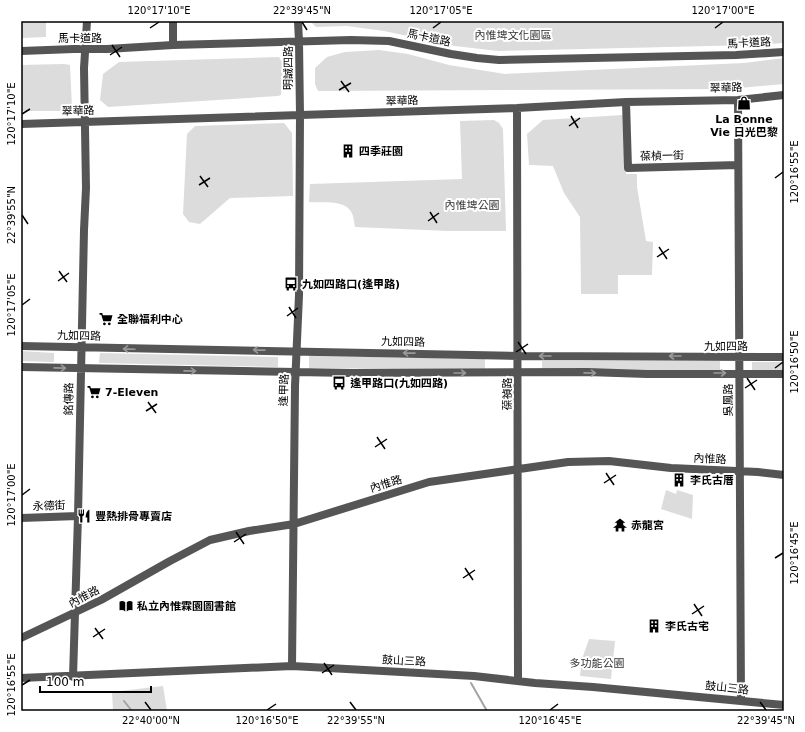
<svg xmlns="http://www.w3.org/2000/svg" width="805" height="732" font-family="'DejaVu Sans','Noto Sans TC',sans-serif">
	<rect width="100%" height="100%" fill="#fff"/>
	<path fill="#dcdcdc" d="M 21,21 L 46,21 L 46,37 L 21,38 Z
		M 310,21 L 784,21 L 784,43 L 752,45 L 498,51 L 455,46 L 384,31 L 347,26 L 316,27 Z
		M 379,50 L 408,54 L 449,65 L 505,74 L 744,63 L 784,58 L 784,84 L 729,89 L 318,91 L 315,84 L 315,68 L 327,57 L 345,52 Z
		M 279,57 L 283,64 L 281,95 L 278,96 L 108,107 L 100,100 L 103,74 L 119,62 Z
		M 64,64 L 70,65 L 72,108 L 69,111 L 21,111 L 21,65 Z
		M 623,115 L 626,174 L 637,174 L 637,187 L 646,241 L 653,242 L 652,275 L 618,275 L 618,294 L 581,294 L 580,217 L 564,193 L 553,166 L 529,165 L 527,134 L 543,120 Z
		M 494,120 L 499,123 L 503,129 L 506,231 L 448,231 L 355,227 C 354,222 354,214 349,209 C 341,200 320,203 309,202 L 310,184 L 462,179 L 460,121 Z
		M 284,123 L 292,133 L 293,196 L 230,198 L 200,224 L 189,222 L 183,214 L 187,134 L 195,126 Z
		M 21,351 L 54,353 L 54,362 L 21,361 Z
		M 100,353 L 278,357 L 278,367 L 99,363 Z
		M 309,356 L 485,359 L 485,370 L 309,368 Z
		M 542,361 L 720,361 L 720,370 L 542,370 Z
		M 752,362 L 784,362 L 784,371 L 752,372 Z
		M 666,490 L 676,494 L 677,490 L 693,495 L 692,519 L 661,509 Z
		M 589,639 L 615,641 L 611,679 L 580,676 L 582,659 Z
		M 163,686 L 167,711 L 113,711 L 112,692 Z"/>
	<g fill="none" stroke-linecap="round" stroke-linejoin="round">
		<path stroke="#a3a3a3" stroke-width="2" d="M 471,683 L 487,711
			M 124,701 L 132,711"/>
		<path stroke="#555" stroke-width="8" d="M 173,21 L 173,45
			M 21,51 L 74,49 L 107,49 L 173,45 L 351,40 L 389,41 L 451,54 L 477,58 L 499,60 L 736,55 L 784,52
			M 738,100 L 741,701
			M 626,102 L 628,168 L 738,165
			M 517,108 L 518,680
			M 21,124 L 517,108 L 626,102 L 738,100 L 784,95
			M 21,346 L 518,356 L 784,357
			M 21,367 L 351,373 L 587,372 L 647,374 L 784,374
			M 21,518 L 78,516
			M 21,638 L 101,600 L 170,561 L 210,540 L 249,531 L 294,524 L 429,482 L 568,462 L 609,461 L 671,468 L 758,472 L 784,475
			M 292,666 L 295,386 L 299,295 L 300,115 L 299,42 L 298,21
			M 73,677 L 78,516 L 84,230 L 86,188 L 84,68 L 87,21
			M 21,678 L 292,666 L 474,676 L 535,683 L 593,687 L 784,705"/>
	</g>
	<defs><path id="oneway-shaft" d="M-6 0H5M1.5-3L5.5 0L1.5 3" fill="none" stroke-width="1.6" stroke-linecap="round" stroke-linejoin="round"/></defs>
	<g stroke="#999">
		<use href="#oneway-shaft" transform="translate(129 349) rotate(-178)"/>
		<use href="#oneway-shaft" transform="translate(259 350) rotate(-179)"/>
		<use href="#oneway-shaft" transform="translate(409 353) rotate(-179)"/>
		<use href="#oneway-shaft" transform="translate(545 356) rotate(180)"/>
		<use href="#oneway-shaft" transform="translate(675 356) rotate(-180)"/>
		<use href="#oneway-shaft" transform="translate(60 368) rotate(1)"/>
		<use href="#oneway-shaft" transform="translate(190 371) rotate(1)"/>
		<use href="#oneway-shaft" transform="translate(460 373)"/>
		<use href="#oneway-shaft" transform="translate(590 373) rotate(1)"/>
		<use href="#oneway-shaft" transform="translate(720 373)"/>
	</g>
	<path fill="none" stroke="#000" stroke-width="1.5" d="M 302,22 L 307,30M 150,28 L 159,22M 433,28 L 441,22M 715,28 L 723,22M 112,45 L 120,57M 110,55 L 122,47M 341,81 L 349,92M 339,90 L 351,83M 22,114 L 30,109M 571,116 L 578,128M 569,126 L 580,118M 200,176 L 208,187M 775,178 L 783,172M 199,185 L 210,178M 430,212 L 437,223M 22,215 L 28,224M 428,221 L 439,213M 659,247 L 667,259M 657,257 L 669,249M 59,271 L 67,282M 58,281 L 69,273M 22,305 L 30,299M 289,307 L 296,318M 287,316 L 298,308M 518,342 L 526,354M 516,352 L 528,344M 775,368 L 783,362M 747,378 L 755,390M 745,388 L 757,380M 148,402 L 156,413M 146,411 L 157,404M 377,437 L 385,449M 375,447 L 387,439M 606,473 L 614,485M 604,483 L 616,475M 22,495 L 30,489M 236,532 L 244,544M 234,542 L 246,534M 775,558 L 783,553M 465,568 L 473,580M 463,578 L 475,570M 694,604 L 702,616M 692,614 L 704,606M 95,628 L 103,639M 93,637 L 105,629M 324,663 L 332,675M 322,673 L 334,665M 22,685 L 30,680M 145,702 L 151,710M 350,702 L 356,710M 760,702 L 766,710M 267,710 L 276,704M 550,710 L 558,704"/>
	<defs>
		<g id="shop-bare" transform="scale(1.08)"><path d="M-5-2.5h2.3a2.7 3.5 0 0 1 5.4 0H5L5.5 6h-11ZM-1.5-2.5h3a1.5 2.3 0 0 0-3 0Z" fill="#000" stroke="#fff" stroke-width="2.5" paint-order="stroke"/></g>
		<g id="building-bare" transform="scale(1.08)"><path d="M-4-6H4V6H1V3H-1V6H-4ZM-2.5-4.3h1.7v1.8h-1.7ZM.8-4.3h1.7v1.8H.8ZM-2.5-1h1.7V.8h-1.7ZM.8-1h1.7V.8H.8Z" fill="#000" stroke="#fff" stroke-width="2.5" paint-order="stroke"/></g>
		<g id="bus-bare" transform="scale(1.08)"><path d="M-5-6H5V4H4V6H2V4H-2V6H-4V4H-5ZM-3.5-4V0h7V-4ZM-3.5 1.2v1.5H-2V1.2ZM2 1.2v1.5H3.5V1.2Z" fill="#000" stroke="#fff" stroke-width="2.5" paint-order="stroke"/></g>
		<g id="supermarket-bare" transform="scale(1.08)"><path d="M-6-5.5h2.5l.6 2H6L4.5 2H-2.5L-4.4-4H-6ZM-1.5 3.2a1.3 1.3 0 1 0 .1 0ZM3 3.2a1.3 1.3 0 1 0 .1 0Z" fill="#000" stroke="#fff" stroke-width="2.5" paint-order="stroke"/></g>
		<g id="restaurant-bare" transform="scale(1.08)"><path d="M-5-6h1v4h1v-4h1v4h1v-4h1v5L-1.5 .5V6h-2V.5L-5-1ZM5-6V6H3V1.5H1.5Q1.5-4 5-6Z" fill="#000" stroke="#fff" stroke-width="2.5" paint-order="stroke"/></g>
		<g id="temple-bare" transform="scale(1.08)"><path d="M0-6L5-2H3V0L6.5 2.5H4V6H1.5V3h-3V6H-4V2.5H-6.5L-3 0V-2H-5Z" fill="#000" stroke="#fff" stroke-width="2.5" paint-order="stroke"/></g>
		<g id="library-bare" transform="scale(1.08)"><path d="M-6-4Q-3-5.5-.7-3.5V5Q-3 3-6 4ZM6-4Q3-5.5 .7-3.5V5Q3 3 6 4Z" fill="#000" stroke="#fff" stroke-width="2.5" paint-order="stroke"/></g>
	</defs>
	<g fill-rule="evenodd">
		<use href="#shop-bare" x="744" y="103"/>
		<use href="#building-bare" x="348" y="151"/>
		<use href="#bus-bare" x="291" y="284"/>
		<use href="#supermarket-bare" x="106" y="319"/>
		<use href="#bus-bare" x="339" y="383"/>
		<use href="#supermarket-bare" x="94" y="392"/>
		<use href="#building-bare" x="679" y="480"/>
		<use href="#restaurant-bare" x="84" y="516"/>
		<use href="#temple-bare" x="620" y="525"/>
		<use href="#library-bare" x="126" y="606"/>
		<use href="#building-bare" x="654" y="626"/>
	</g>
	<g text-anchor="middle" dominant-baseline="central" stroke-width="4" stroke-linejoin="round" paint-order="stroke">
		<g font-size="11" fill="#333" stroke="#fff">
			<text x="513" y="35">內惟埤文化園區</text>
			<text x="472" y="205">內惟埤公園</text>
			<text x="597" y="663">多功能公園</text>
		</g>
		<g font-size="11" fill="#000" stroke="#fff">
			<text x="80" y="38">馬卡道路</text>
			<text transform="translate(429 38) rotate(12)">馬卡道路</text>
			<text transform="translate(749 43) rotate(-3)">馬卡道路</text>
			<text transform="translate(288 68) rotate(-90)">明誠四路</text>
			<text transform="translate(726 88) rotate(-2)">翠華路</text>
			<text transform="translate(402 101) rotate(-2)">翠華路</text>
			<text transform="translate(78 111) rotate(-2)">翠華路</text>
			<text transform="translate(662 156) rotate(-1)">葆楨一街</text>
			<text transform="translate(79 336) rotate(1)">九如四路</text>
			<text transform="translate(403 342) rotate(1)">九如四路</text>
			<text x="726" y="346">九如四路</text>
			<text transform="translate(284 390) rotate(-88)">逢甲路</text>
			<text transform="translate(507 394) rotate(-90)">葆禎路</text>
			<text transform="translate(69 399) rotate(-89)">銘傳路</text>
			<text transform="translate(728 400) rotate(-90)">吳鳳路</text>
			<text transform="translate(710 459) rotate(3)">內惟路</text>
			<text transform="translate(386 484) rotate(-17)">內惟路</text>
			<text transform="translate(49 506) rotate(-2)">永德街</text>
			<text transform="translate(84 597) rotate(-27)">內惟路</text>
			<text transform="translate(404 661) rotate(3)">鼓山三路</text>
			<text transform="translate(727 688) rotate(6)">鼓山三路</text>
		</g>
		<g font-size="11" font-weight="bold" fill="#000" stroke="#fff" text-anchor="start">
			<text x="744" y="119" text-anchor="middle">La Bonne<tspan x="744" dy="13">Vie 日光巴黎</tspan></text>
			<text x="359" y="151">四季莊園</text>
			<text x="302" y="284">九如四路口(逢甲路)</text>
			<text x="117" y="319">全聯福利中心</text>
			<text x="350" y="383">逢甲路口(九如四路)</text>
			<text x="105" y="392">7-Eleven</text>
			<text x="690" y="480">李氏古厝</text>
			<text x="95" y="516">豐熱排骨專賣店</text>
			<text x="631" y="525">赤龍宮</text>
			<text x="137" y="606">私立內惟霖園圖書館</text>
			<text x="665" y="626">李氏古宅</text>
		</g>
	</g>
	<rect width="805" height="732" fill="none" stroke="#ffffff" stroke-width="44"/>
	<path d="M40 686v6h111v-6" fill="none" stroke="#000000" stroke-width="2"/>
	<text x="46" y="686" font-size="12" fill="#000000" stroke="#ffffff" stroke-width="3" paint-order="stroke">100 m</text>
	<rect x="22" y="22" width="761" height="688" fill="none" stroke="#000" stroke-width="1.5"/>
	<g font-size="10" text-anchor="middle" fill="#000">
		<text x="159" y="14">120°17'10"E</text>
		<text x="302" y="14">22°39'45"N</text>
		<text x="441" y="14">120°17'05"E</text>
		<text x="723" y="14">120°17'00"E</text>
		<text transform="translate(11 114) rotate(-90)" y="4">120°17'10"E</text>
		<text transform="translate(794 172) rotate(-90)" y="4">120°16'55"E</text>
		<text transform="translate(11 215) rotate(-90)" y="4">22°39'55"N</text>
		<text transform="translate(11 305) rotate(-90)" y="4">120°17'05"E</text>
		<text transform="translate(794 362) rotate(-90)" y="4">120°16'50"E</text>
		<text transform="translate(11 495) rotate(-90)" y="4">120°17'00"E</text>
		<text transform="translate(794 553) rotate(-90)" y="4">120°16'45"E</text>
		<text transform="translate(11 685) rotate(-90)" y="4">120°16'55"E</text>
		<text x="151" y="724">22°40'00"N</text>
		<text x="267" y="724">120°16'50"E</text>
		<text x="356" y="724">22°39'55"N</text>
		<text x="550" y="724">120°16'45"E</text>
		<text x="766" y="724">22°39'45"N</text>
	</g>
</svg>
